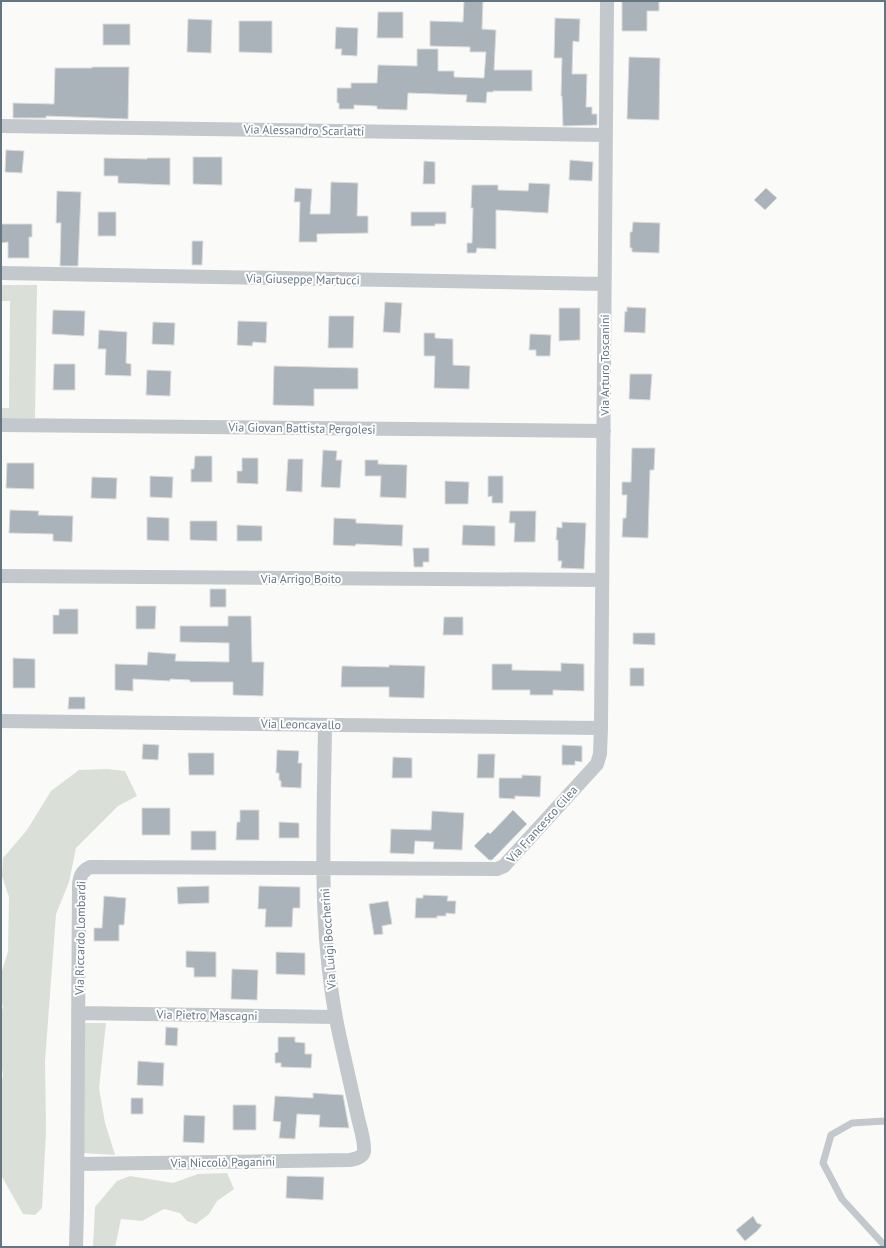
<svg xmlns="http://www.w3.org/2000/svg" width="886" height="1248" font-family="'PT Sans',sans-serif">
	<rect width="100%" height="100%" fill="#fafaf8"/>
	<path fill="#dadfd7" d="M 1,285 L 37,285 L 35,418 L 1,418 L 1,408 L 9,408 L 10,301 L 1,301 Z
		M 107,769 L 125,771 L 137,796 L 118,806 L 76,848 L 69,882 L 56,914 L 45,1061 L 46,1132 L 42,1208 L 35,1215 L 23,1214 L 1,1175 L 1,1083 L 3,1075 L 1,1063 L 1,1013 L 3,1007 L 1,1000 L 1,974 L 8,952 L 9,897 L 2,876 L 3,858 L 27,830 L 51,791 L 79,770 Z
		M 85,1023 L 106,1023 L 99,1088 L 105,1123 L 115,1155 L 83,1153 Z
		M 227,1173 L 234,1189 L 217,1201 L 209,1214 L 196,1224 L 187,1221 L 180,1213 L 164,1209 L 142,1221 L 121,1219 L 115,1247 L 93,1247 L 95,1207 L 117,1181 L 130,1176 L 173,1183 L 198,1174 Z"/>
	<path fill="#aab3b9" stroke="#dcdcda" d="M 464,1 L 483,1 L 482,29 L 496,30 L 494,70 L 532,70 L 532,91 L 493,91 L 493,92 L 487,92 L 486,103 L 466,102 L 467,95 L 408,93 L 407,110 L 377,109 L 377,106 L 354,105 L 354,109 L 339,109 L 339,103 L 337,103 L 337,88 L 351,88 L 351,83 L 377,83 L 378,65 L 417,66 L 417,49 L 438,49 L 438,71 L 454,71 L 454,77 L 484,78 L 486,52 L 470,52 L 470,47 L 430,46 L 430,21 L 463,22 Z
		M 622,1 L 659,1 L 659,11 L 647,11 L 647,31 L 622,31 Z
		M 378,12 L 403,12 L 403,38 L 377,38 Z
		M 555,18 L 580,19 L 579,42 L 573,41 L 572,74 L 587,74 L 586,107 L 592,107 L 592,114 L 597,114 L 597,125 L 563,126 L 562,96 L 561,96 L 562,58 L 554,58 Z
		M 188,19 L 212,20 L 211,53 L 187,52 Z
		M 239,21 L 272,21 L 272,53 L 239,52 Z
		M 103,24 L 130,24 L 130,45 L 103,45 Z
		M 336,27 L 358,28 L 357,56 L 341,55 L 342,49 L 335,49 Z
		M 629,57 L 660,58 L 659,120 L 627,119 Z
		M 92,67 L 129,67 L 128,119 L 46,116 L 46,118 L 13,118 L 13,103 L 54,104 L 55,68 L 92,68 Z
		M 6,150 L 24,151 L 22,173 L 5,172 Z
		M 193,157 L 222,157 L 222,185 L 193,184 Z
		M 104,158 L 147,159 L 147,158 L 170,158 L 170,185 L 118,183 L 118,176 L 104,176 Z
		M 570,160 L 593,162 L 592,181 L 569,180 Z
		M 424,161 L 435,162 L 435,184 L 423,184 Z
		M 331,182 L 358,183 L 357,216 L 368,216 L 368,233 L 317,234 L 317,242 L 299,242 L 300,202 L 294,202 L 295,188 L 312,189 L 310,214 L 330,214 Z
		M 529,183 L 550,184 L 548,213 L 496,210 L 496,249 L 477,248 L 476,253 L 467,253 L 467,243 L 472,243 L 473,208 L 471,208 L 472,185 L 498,185 L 498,190 L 528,191 Z
		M 766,188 L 777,198 L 765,210 L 754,200 Z
		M 57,191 L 81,192 L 78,266 L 60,266 L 61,223 L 56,223 Z
		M 98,212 L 116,212 L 116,236 L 98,236 Z
		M 411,212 L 446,212 L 446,224 L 435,224 L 435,226 L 411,226 Z
		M 633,222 L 660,223 L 659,253 L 632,252 L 632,248 L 630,248 L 630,232 L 632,232 Z
		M 1,224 L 32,224 L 32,237 L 29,237 L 29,258 L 8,258 L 8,242 L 1,243 Z
		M 192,241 L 203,241 L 202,265 L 192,265 Z
		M 385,302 L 402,303 L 400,333 L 383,332 Z
		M 627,307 L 646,308 L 645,333 L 624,332 L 625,311 L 627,312 Z
		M 559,308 L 580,308 L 580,340 L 559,341 Z
		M 53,310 L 85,311 L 84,336 L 52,334 Z
		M 329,316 L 354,316 L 353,348 L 328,348 Z
		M 238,321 L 267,322 L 266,343 L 253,342 L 252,346 L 237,345 Z
		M 153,322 L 175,323 L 174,345 L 152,344 Z
		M 99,330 L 127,332 L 126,363 L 131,364 L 131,376 L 105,375 L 106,349 L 98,349 Z
		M 424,333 L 435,333 L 435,338 L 453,339 L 453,365 L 470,366 L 469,389 L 434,388 L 435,356 L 424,356 Z
		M 530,334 L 551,335 L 550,356 L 536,356 L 536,350 L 529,350 Z
		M 54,364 L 75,364 L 75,390 L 53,390 Z
		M 274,366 L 358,368 L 358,389 L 314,389 L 314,406 L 273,405 Z
		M 147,370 L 171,371 L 170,396 L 146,395 Z
		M 630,374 L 652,374 L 650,400 L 629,399 Z
		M 632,448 L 655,448 L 654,470 L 650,470 L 648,538 L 622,537 L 623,518 L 626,518 L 627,495 L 622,495 L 622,482 L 631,482 Z
		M 323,450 L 337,451 L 336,460 L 342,460 L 340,488 L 321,487 Z
		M 195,456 L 212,456 L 212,482 L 191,482 L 191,469 L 194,469 Z
		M 242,458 L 258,458 L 258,484 L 237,483 L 237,471 L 242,471 Z
		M 288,459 L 303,459 L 302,492 L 286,491 Z
		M 365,460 L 378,460 L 378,464 L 407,465 L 406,498 L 380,497 L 381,476 L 365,476 Z
		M 7,463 L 34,463 L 34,489 L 6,488 Z
		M 150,476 L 173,477 L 172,498 L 150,497 Z
		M 488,476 L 503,476 L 503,503 L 492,503 L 492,496 L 488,497 Z
		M 92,477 L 117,478 L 116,499 L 91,498 Z
		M 445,481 L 469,482 L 468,504 L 445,504 Z
		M 10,510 L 39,511 L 38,515 L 73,516 L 72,542 L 53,541 L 53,534 L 9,533 Z
		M 510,511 L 536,511 L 535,542 L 514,542 L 515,523 L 509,523 Z
		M 147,517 L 169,518 L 169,541 L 147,540 Z
		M 334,518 L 356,519 L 356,523 L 403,525 L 402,546 L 356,544 L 355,546 L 333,545 Z
		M 190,521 L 217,521 L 217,541 L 190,540 Z
		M 562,522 L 586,523 L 584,569 L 561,568 L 562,561 L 558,561 L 558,540 L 556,540 L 557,527 L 562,528 Z
		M 237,525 L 262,526 L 262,541 L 237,541 Z
		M 463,525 L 495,526 L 495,546 L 462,545 Z
		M 413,548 L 429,548 L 429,562 L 423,562 L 423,567 L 414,567 Z
		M 210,589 L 226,589 L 226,607 L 210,607 Z
		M 136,606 L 156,606 L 155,629 L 136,629 Z
		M 59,609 L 78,609 L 78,634 L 53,634 L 53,615 L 59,615 Z
		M 228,616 L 251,616 L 252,662 L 264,662 L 263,696 L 233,695 L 233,682 L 190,682 L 190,680 L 170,679 L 170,681 L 133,679 L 133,691 L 115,690 L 115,664 L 147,665 L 148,652 L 176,654 L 175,661 L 229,662 L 229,643 L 180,642 L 180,626 L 228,626 Z
		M 444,617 L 463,617 L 463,635 L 443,635 Z
		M 633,633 L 655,633 L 655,645 L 633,644 Z
		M 13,658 L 35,659 L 35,688 L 13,688 Z
		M 561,663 L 584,664 L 584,691 L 553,690 L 553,695 L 530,695 L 530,690 L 492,690 L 492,664 L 512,664 L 512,670 L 561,671 Z
		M 389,665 L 425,666 L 424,698 L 389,697 L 389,687 L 341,687 L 342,666 L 389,667 Z
		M 630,668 L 644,668 L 644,686 L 630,686 Z
		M 69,697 L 85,697 L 85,709 L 68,709 Z
		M 143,744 L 159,745 L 158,760 L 142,759 Z
		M 562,745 L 582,746 L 582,762 L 575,761 L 575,765 L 562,765 Z
		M 277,750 L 299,751 L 298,763 L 302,763 L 301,788 L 281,787 L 281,781 L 279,780 L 279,773 L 276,773 Z
		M 188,753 L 214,753 L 214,775 L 189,775 Z
		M 478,754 L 495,754 L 494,778 L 477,778 Z
		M 393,757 L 412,758 L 412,778 L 392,778 Z
		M 522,775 L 541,776 L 540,797 L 515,796 L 515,799 L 499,798 L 499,778 L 522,778 Z
		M 142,808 L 170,808 L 170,835 L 142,835 Z
		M 240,810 L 259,810 L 259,840 L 236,840 L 237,822 L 240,822 Z
		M 513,810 L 527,824 L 492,860 L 489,860 L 474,846 L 488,832 L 490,834 Z
		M 432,811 L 464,813 L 462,850 L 433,849 L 434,842 L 415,841 L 414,854 L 390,853 L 391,829 L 431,830 Z
		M 279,822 L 299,823 L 299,838 L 279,838 Z
		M 191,831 L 216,831 L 216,850 L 191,850 Z
		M 209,886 L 209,903 L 178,904 L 177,887 Z
		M 259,886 L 300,887 L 300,908 L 293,908 L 292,927 L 265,927 L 266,909 L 258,909 Z
		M 423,895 L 448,896 L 447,901 L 456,901 L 455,914 L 446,913 L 446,916 L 437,916 L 437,918 L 415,918 L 416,898 L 423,898 Z
		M 104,896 L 126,898 L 124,925 L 119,925 L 119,941 L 94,941 L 94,928 L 102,928 Z
		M 388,901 L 392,924 L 382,926 L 383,934 L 374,935 L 369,904 Z
		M 186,951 L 216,952 L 216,977 L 194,977 L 194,968 L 186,967 Z
		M 276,952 L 305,953 L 305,975 L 276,974 Z
		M 232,969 L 258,970 L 257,1000 L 231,999 Z
		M 166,1027 L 178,1028 L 177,1046 L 165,1045 Z
		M 278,1037 L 295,1037 L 295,1042 L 305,1043 L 305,1054 L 312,1054 L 311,1068 L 281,1067 L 281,1063 L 275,1063 L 275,1053 L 278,1052 Z
		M 138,1061 L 164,1063 L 163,1086 L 137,1085 Z
		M 313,1093 L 343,1095 L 349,1128 L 319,1127 L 320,1115 L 297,1114 L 295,1139 L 279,1138 L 281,1122 L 273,1121 L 275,1096 L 313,1098 Z
		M 131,1098 L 143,1098 L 143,1114 L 131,1114 Z
		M 233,1105 L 256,1105 L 256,1130 L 233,1130 Z
		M 184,1115 L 205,1116 L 204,1143 L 183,1142 Z
		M 287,1176 L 324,1177 L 323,1200 L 286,1198 Z
		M 753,1216 L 757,1223 L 762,1225 L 757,1231 L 745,1241 L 736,1230 Z"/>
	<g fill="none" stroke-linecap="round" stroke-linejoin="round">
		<path stroke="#c3c8cc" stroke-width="7" d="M 885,1121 L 852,1123 L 831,1135 L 823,1163 L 842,1199 L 885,1246"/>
		<path stroke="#c3c8cc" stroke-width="14" d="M 1,126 L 606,135
			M 1,273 L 604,284
			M 1,425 L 604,431
			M 1,576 L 602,580
			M 1,721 L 601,728
			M 78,1013 L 335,1017
			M 78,1164 L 350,1160 C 356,1159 363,1157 364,1151 C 365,1142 360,1127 358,1118 C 352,1091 346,1065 340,1038 C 317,935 324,829 325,725
			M 76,1247 L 77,1210 L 79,884 C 80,876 82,871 90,867 L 497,869 L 504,866 L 512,857 L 597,764 L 600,754 L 601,728 L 607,1"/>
	</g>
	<g text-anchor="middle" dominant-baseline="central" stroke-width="4" stroke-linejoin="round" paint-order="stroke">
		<g font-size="12" fill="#657683" stroke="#fff">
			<text transform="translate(304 130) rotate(1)">Via Alessandro Scarlatti</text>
			<text transform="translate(303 279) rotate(1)">Via Giuseppe Martucci</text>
			<text transform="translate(604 365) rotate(-90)">Via Arturo Toscanini</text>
			<text transform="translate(302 428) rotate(1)">Via Giovan Battista Pergolesi</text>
			<text x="301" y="578">Via Arrigo Boito</text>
			<text transform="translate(301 724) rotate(1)">Via Leoncavallo</text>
			<text transform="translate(542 824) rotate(-48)">Via Francesco Cilea</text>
			<text transform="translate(80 938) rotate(-89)">Via Riccardo Lombardi</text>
			<text transform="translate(328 939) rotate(-94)">Via Luigi Boccherini</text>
			<text transform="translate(207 1015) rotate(1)">Via Pietro Mascagni</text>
			<text transform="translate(223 1162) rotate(-1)">Via Niccolò Paganini</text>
		</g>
	</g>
	<rect width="886" height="1248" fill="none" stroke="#657683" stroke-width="4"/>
</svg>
